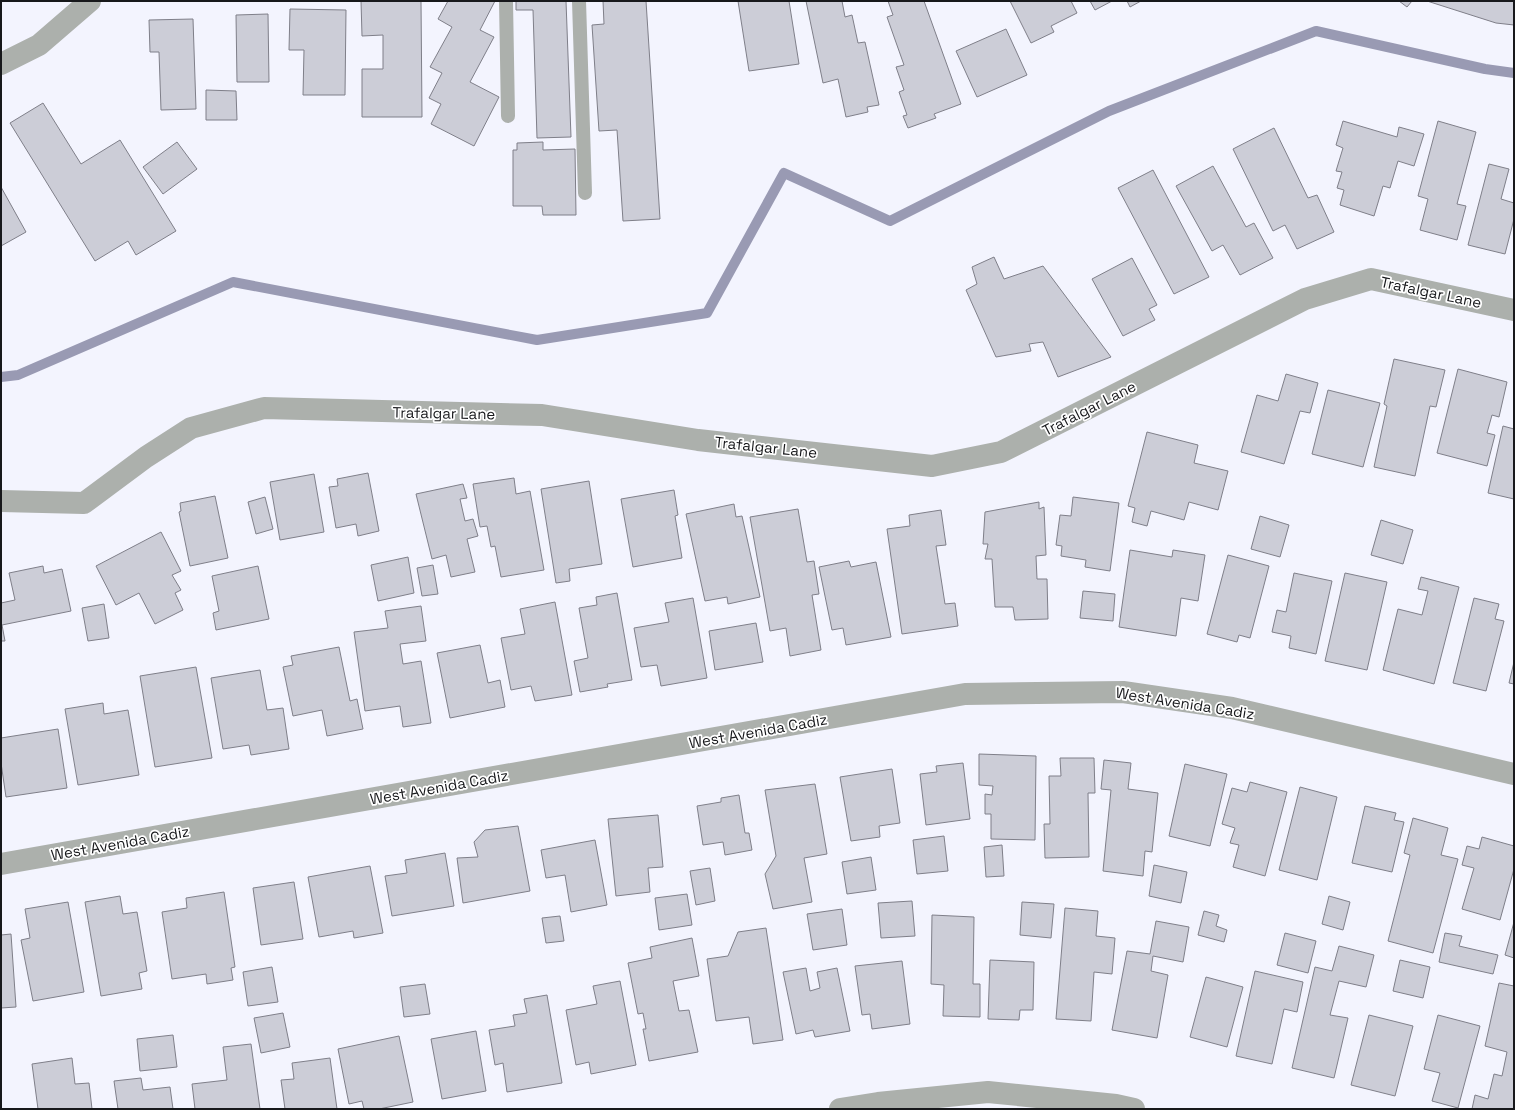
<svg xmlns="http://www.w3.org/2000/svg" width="1515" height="1110" font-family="'Space Grotesk',sans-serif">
	<rect width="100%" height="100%" fill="#f3f4fe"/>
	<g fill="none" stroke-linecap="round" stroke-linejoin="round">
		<path stroke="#999ab3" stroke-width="10" d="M 1,377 L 18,375 L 233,282 L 537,340 L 707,313 L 784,173 L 890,221 L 1109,111 L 1316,31 L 1485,69 L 1514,73"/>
	</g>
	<path fill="#cccdd7" stroke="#7f7f89" d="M 361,1 L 421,1 L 422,117 L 362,117 L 362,69 L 383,69 L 383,35 L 362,36 Z
		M 448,1 L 495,1 L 480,30 L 494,37 L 470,82 L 499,97 L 474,146 L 431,124 L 441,104 L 429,98 L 442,73 L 430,67 L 452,27 L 438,19 Z
		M 516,1 L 566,1 L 571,137 L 537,138 L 533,10 L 516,10 Z
		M 603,1 L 646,1 L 660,219 L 623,221 L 617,130 L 599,131 L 592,25 L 604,24 Z
		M 738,1 L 789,1 L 799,64 L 749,71 Z
		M 806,1 L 842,1 L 845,17 L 852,15 L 858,43 L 865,42 L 879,105 L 867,107 L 868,112 L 846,117 L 838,79 L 823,83 Z
		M 888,1 L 924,1 L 961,104 L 934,114 L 936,118 L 908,128 L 903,116 L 907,115 L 899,92 L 904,90 L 896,67 L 904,65 L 887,17 L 893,15 Z
		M 1010,1 L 1071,1 L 1077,13 L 1051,26 L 1054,32 L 1031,43 Z
		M 1090,1 L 1112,1 L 1095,10 Z
		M 1127,1 L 1141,1 L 1130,7 Z
		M 1399,1 L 1412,1 L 1407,7 Z
		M 1427,1 L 1514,1 L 1514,25 L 1496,23 Z
		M 290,9 L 346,10 L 345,95 L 303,95 L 304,50 L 289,50 Z
		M 268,14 L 269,82 L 237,82 L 236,15 Z
		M 193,19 L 196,109 L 161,110 L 159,52 L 150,52 L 149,20 Z
		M 1006,29 L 1027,75 L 977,97 L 956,51 Z
		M 206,90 L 236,91 L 237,120 L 206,120 Z
		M 43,103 L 81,164 L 120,140 L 176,231 L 136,255 L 128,241 L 95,261 L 10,123 Z
		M 1343,121 L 1397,137 L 1399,127 L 1424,134 L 1414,166 L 1398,161 L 1390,188 L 1383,186 L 1374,216 L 1340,205 L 1344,190 L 1337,188 L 1342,172 L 1336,171 L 1343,148 L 1336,145 Z
		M 1438,121 L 1476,132 L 1457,204 L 1466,206 L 1457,240 L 1420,230 L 1428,199 L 1418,196 Z
		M 1274,128 L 1308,198 L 1317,195 L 1334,232 L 1297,249 L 1285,225 L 1273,231 L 1233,149 Z
		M 177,142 L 197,169 L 163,194 L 143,167 Z
		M 543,142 L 543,150 L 575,149 L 576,215 L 543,215 L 542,206 L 513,206 L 513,150 L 517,150 L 517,143 Z
		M 1489,164 L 1509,169 L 1501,199 L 1514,203 L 1514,219 L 1505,254 L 1468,245 Z
		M 1213,166 L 1246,227 L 1254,223 L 1273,258 L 1240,275 L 1223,245 L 1212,251 L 1176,186 Z
		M 1153,170 L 1209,277 L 1174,294 L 1118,188 Z
		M 1,187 L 26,232 L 1,246 Z
		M 994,257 L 1004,279 L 1043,266 L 1111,357 L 1058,377 L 1043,342 L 1029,344 L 1031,351 L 996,357 L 966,290 L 977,284 L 972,267 Z
		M 1132,258 L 1157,305 L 1149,309 L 1155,320 L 1123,336 L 1092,279 Z
		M 1394,359 L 1445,370 L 1436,407 L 1430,406 L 1415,476 L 1374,467 L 1387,406 L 1384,404 Z
		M 1458,369 L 1507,382 L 1499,417 L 1492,415 L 1487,433 L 1495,435 L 1487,466 L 1437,453 Z
		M 1286,374 L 1318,383 L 1310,413 L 1300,411 L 1284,464 L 1241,452 L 1257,395 L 1278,401 Z
		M 1328,390 L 1380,403 L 1363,467 L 1312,454 Z
		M 1503,426 L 1514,429 L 1514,499 L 1488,493 Z
		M 1147,432 L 1198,445 L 1194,463 L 1228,471 L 1218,510 L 1189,502 L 1184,520 L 1151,511 L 1147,526 L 1132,522 L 1135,508 L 1128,506 Z
		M 368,473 L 379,531 L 358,536 L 356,524 L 336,528 L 329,487 L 338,486 L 337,479 Z
		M 314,474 L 324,532 L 280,540 L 270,482 Z
		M 514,478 L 516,494 L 530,491 L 544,570 L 501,577 L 495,546 L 491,547 L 487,526 L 480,527 L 473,484 Z
		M 589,481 L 602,564 L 569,569 L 570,581 L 556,583 L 541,489 Z
		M 463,484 L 467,498 L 460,499 L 465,521 L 473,519 L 478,536 L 467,539 L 475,572 L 451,577 L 446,555 L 432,559 L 416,494 Z
		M 674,490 L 678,515 L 675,516 L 682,558 L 633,567 L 621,499 Z
		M 215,496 L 228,558 L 190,566 L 179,512 L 181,511 L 180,503 Z
		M 265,497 L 273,529 L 256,534 L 248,502 Z
		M 1073,497 L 1119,503 L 1110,571 L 1085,567 L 1086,560 L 1061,556 L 1062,546 L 1056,545 L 1060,515 L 1071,516 Z
		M 1039,502 L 1039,509 L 1044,507 L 1046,555 L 1036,556 L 1037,579 L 1047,579 L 1048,619 L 1015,620 L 1013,607 L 995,607 L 992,559 L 985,559 L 988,544 L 983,544 L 985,512 Z
		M 734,504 L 736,517 L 742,516 L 760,597 L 728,604 L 727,597 L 705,601 L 686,514 Z
		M 798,509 L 807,562 L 814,561 L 819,594 L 812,595 L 821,650 L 790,656 L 786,628 L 770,631 L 750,517 Z
		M 941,510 L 946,545 L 936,546 L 945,604 L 955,603 L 958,626 L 902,634 L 887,529 L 910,526 L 909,515 Z
		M 1260,516 L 1289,525 L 1280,557 L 1251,549 Z
		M 1381,520 L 1413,530 L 1403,564 L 1371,555 Z
		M 161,532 L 181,571 L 172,575 L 181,590 L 175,593 L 183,610 L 155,624 L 139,593 L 116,605 L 96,566 Z
		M 1130,550 L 1172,557 L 1173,550 L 1205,555 L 1198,601 L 1181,598 L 1176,636 L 1119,627 Z
		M 1228,555 L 1269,566 L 1250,638 L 1239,635 L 1237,642 L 1207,634 Z
		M 408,557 L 414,593 L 378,601 L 371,565 Z
		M 849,561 L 851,567 L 876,562 L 891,637 L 846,645 L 843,628 L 832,630 L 819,567 Z
		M 433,565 L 438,594 L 422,596 L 417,568 Z
		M 43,566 L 44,573 L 62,569 L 71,611 L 2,625 L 5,641 L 1,641 L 1,603 L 15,600 L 9,573 Z
		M 258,566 L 269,619 L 216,630 L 213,613 L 219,611 L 212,576 Z
		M 1294,573 L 1332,581 L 1316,654 L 1289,648 L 1291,636 L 1272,632 L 1277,610 L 1286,612 Z
		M 1345,573 L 1387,582 L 1367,670 L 1325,661 Z
		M 1421,577 L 1459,587 L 1434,684 L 1383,670 L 1398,609 L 1422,615 L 1428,591 L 1418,589 Z
		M 1083,591 L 1115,594 L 1113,621 L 1080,618 Z
		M 617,593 L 632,680 L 607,684 L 608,687 L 580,692 L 574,661 L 588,658 L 579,608 L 597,605 L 596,597 Z
		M 693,598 L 707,678 L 661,686 L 657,665 L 641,667 L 634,628 L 669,622 L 665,603 Z
		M 1474,598 L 1499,604 L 1495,619 L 1504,621 L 1486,691 L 1453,683 Z
		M 555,602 L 572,695 L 535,701 L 531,686 L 511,690 L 501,638 L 525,634 L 520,609 Z
		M 104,604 L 109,638 L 88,641 L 82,608 Z
		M 421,606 L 426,641 L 400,644 L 403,664 L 421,661 L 431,723 L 403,727 L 400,706 L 365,711 L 354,632 L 388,628 L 385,611 Z
		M 756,623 L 763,662 L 715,670 L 709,631 Z
		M 480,645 L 488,683 L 500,680 L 505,707 L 450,718 L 437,653 Z
		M 339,647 L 350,701 L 357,699 L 363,729 L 327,736 L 322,710 L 293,716 L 283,667 L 293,665 L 291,656 Z
		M 1514,662 L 1514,684 L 1509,683 Z
		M 196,667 L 212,758 L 155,767 L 140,676 Z
		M 260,670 L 267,710 L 283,708 L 289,749 L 251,755 L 249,745 L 223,749 L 211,678 Z
		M 103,703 L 104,714 L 128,710 L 139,775 L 78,785 L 65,709 Z
		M 58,729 L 67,788 L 6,797 L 1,763 L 1,738 Z
		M 979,754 L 1036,756 L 1035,840 L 991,839 L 991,814 L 985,814 L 985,794 L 992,795 L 993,786 L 979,785 Z
		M 1060,758 L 1094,758 L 1095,793 L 1088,793 L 1089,857 L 1045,858 L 1044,824 L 1050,824 L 1049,776 L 1061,776 Z
		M 1104,760 L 1131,763 L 1128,789 L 1158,793 L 1152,852 L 1145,851 L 1143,876 L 1103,871 L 1111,790 L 1101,789 Z
		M 963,763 L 970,819 L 926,825 L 920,774 L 937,772 L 936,766 Z
		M 1185,764 L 1227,774 L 1210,846 L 1169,836 Z
		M 892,769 L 900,823 L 879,826 L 880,837 L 851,841 L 840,777 Z
		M 1250,782 L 1287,792 L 1265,876 L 1233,867 L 1239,845 L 1230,843 L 1235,828 L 1222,824 L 1232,788 L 1247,792 Z
		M 815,784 L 827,854 L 804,858 L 812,902 L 773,909 L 765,874 L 776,856 L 765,790 Z
		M 1300,787 L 1337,797 L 1317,880 L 1279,870 Z
		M 739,795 L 745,833 L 749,833 L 752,850 L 725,855 L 723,842 L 703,845 L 697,806 L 721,802 L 721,798 Z
		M 1365,806 L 1396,813 L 1394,820 L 1404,822 L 1392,872 L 1352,863 Z
		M 658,815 L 663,867 L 648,868 L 650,892 L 616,896 L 608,819 Z
		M 1413,818 L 1448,828 L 1441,855 L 1458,859 L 1433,953 L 1388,941 L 1410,855 L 1404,853 Z
		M 518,826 L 530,891 L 463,903 L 457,858 L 478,857 L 474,842 L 485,830 Z
		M 944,836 L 948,871 L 917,874 L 913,840 Z
		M 1482,837 L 1514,846 L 1514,869 L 1500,920 L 1462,909 L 1474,868 L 1462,865 L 1467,846 L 1479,849 Z
		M 595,840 L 607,905 L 571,912 L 565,875 L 546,878 L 541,850 Z
		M 1002,845 L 1004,876 L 986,877 L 984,847 Z
		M 445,853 L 454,906 L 392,916 L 385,876 L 407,873 L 405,860 Z
		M 871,857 L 876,890 L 847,894 L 842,862 Z
		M 1154,865 L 1187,872 L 1181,903 L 1149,896 Z
		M 370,866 L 383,933 L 354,938 L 353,931 L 319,937 L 308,877 Z
		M 710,868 L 715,901 L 696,905 L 690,871 Z
		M 294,882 L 303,939 L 261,945 L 253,888 Z
		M 224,892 L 235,967 L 231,968 L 233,980 L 207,984 L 206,974 L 172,979 L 162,912 L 187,908 L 186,898 Z
		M 687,894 L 692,925 L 659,930 L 655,898 Z
		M 120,896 L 123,914 L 137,912 L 147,971 L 139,973 L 142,989 L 101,996 L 85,902 Z
		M 1329,896 L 1350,902 L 1343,930 L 1322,924 Z
		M 912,901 L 915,936 L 881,938 L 878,903 Z
		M 68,902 L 84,992 L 33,1001 L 21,940 L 30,938 L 25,909 Z
		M 1022,902 L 1054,904 L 1051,938 L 1020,935 Z
		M 1065,908 L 1098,911 L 1096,936 L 1115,938 L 1112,974 L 1094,972 L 1091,1021 L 1056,1019 Z
		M 842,909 L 847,945 L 813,950 L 807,914 Z
		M 1204,911 L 1219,915 L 1216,926 L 1227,930 L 1224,942 L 1198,935 Z
		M 932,915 L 974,917 L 973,984 L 980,984 L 980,1017 L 943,1016 L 944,985 L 931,984 Z
		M 560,916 L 564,941 L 546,943 L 542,918 Z
		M 1156,921 L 1189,927 L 1183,962 L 1153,956 L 1151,971 L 1168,975 L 1157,1038 L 1112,1030 L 1127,951 L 1150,954 Z
		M 1514,922 L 1514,958 L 1505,955 Z
		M 766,928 L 783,1040 L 753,1044 L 749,1017 L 716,1021 L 707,959 L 728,956 L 738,932 Z
		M 1285,933 L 1316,941 L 1308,973 L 1277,965 Z
		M 1445,933 L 1462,936 L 1459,946 L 1498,955 L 1493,974 L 1439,962 Z
		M 11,934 L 16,1007 L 1,1008 L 1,935 Z
		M 692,938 L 699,976 L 673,981 L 679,1011 L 689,1010 L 698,1052 L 649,1061 L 643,1029 L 646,1029 L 643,1013 L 638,1014 L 628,963 L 652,958 L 650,947 Z
		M 1339,946 L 1374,955 L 1366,987 L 1339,981 L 1330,1015 L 1348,1018 L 1334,1078 L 1292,1068 L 1315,967 L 1332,971 Z
		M 990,960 L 1034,962 L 1033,1010 L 1020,1010 L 1019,1020 L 988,1019 Z
		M 1400,960 L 1430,967 L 1423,998 L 1393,991 Z
		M 902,961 L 910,1024 L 872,1029 L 870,1014 L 862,1015 L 855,966 Z
		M 272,967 L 278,1002 L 248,1006 L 243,972 Z
		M 806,968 L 810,991 L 820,988 L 817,972 L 837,968 L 850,1031 L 815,1037 L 813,1030 L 796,1034 L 783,972 Z
		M 1255,971 L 1303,982 L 1297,1012 L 1284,1009 L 1272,1064 L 1236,1056 Z
		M 1206,977 L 1243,987 L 1227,1047 L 1190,1037 Z
		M 620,981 L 636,1065 L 591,1074 L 589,1062 L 576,1065 L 566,1010 L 597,1004 L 593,986 Z
		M 1499,983 L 1514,986 L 1514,1109 L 1472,1109 L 1475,1095 L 1488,1099 L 1494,1074 L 1502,1076 L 1507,1052 L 1485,1046 Z
		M 425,984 L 430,1014 L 404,1017 L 400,987 Z
		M 547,995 L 562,1083 L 507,1092 L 503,1063 L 495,1065 L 489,1030 L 515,1026 L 513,1015 L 527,1013 L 524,999 Z
		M 283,1013 L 290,1047 L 261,1053 L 254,1018 Z
		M 1369,1015 L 1413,1026 L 1395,1096 L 1351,1085 Z
		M 1438,1015 L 1480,1026 L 1458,1108 L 1432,1101 L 1440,1073 L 1424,1069 Z
		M 476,1031 L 486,1091 L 442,1099 L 431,1039 Z
		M 173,1035 L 177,1067 L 140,1071 L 137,1039 Z
		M 399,1036 L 413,1102 L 379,1109 L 364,1109 L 362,1101 L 349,1104 L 338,1049 Z
		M 251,1044 L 260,1109 L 195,1109 L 192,1084 L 227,1080 L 223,1047 Z
		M 72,1058 L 75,1084 L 89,1083 L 92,1109 L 38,1109 L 32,1064 Z
		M 330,1058 L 337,1109 L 285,1109 L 281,1080 L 294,1079 L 292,1063 Z
		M 141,1078 L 143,1090 L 170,1087 L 173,1109 L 118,1109 L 114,1081 Z"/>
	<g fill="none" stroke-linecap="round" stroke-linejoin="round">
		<path stroke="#acb0ac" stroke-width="14" d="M 506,1 L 508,116
			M 579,1 L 585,193"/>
		<path stroke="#acb0ac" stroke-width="22" d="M 1,64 L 39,45 L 90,1
			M 1,501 L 84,503 L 146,457 L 191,428 L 264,408 L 542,415 L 698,440 L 932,466 L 1001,452 L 1305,299 L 1371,279 L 1514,310
			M 1,864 L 965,694 L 1123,692 L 1232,708 L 1514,774
			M 840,1109 L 878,1103 L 988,1092 L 1116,1105 L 1134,1109"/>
	</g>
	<g text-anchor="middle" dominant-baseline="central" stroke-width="3.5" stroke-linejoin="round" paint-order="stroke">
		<g font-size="15" fill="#17181b" stroke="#fff">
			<text transform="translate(1431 292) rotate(12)">Trafalgar Lane</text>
			<text transform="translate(1089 408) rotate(-27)">Trafalgar Lane</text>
			<text transform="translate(444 413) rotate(1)">Trafalgar Lane</text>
			<text transform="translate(766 447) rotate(6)">Trafalgar Lane</text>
			<text transform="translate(1185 703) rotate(9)">West Avenida Cadiz</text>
			<text transform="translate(758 731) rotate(-10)">West Avenida Cadiz</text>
			<text transform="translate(439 787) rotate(-10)">West Avenida Cadiz</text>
			<text transform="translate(120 843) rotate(-10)">West Avenida Cadiz</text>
		</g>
	</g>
	<rect width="1515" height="1110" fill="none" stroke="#17181b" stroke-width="4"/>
</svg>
